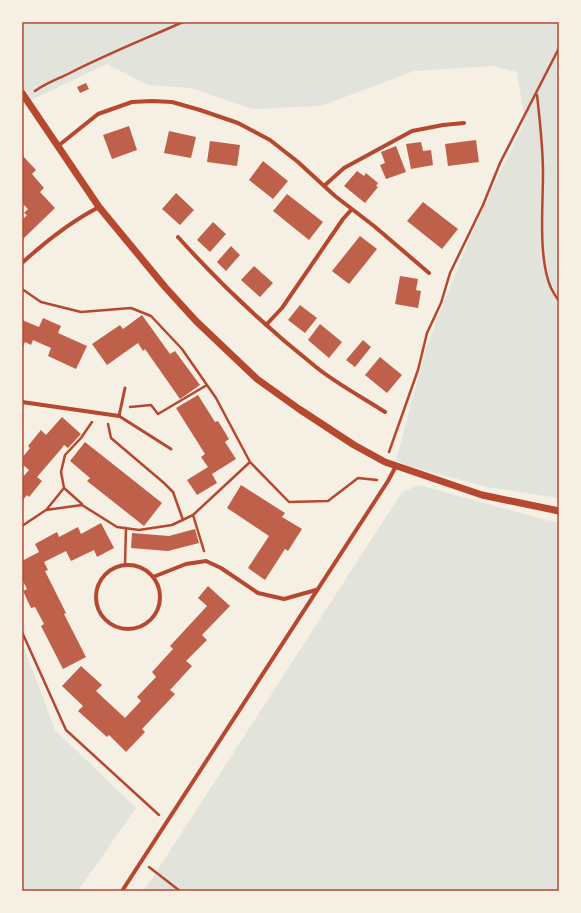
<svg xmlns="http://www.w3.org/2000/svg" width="581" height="913" font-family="Figtree,sans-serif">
	<rect width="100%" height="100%" fill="#f6efe4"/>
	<path fill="#e2e4dc" d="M 22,22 L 559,22 L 559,498 L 487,487 L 408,466 L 396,460 L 427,345 L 467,245 L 495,183 L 525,122 L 517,72 L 493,66 L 414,71 L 321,106 L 252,109 L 191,88 L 148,85 L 107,64 L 31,100 L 22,85 Z
		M 419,485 L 546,520 L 559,522 L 559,891 L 144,891 L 402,492 Z
		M 22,642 L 55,730 L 136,808 L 78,891 L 22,891 Z"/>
	<path fill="#bf614a" d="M 86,83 L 89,89 L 80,93 L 77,87 Z
		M 129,126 L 137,150 L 112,159 L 103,135 Z
		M 169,131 L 196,137 L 191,158 L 164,153 Z
		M 476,140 L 479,162 L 448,166 L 445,144 Z
		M 210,141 L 240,145 L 237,166 L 207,162 Z
		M 421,142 L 423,151 L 431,150 L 433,165 L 411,169 L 406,144 Z
		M 396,146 L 406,172 L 386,179 L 380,165 L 385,163 L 381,152 Z
		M 22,155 L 36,170 L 32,174 L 44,188 L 40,192 L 55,208 L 22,240 L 22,220 L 27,215 L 24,213 L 28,209 L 22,203 Z
		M 263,161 L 288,181 L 273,199 L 249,180 Z
		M 357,171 L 364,176 L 366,173 L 378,183 L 376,186 L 378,187 L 365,203 L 344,186 Z
		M 176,193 L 194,210 L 180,225 L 162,209 Z
		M 287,194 L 323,222 L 309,240 L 273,211 Z
		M 423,202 L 458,229 L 442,249 L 407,221 Z
		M 213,222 L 226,234 L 210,252 L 197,240 Z
		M 360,236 L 377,249 L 349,284 L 332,271 Z
		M 231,246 L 240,255 L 226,271 L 217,262 Z
		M 254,266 L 273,283 L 260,297 L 241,280 Z
		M 400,276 L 418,279 L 416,290 L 421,291 L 418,308 L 395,304 Z
		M 300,305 L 317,318 L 305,333 L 288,320 Z
		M 142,315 L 170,354 L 175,351 L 200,385 L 180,399 L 145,349 L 143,351 L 138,343 L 107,365 L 92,344 L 120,325 L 123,329 Z
		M 43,318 L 61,326 L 58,333 L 87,346 L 76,369 L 48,356 L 51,348 L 33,340 L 31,345 L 25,342 L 22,349 L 22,320 L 39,327 Z
		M 320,324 L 342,342 L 329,358 L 308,340 Z
		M 363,340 L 371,347 L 355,367 L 346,360 Z
		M 380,357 L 402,375 L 387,393 L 365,375 Z
		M 198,395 L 215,422 L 218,421 L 229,439 L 225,442 L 236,459 L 212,474 L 217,483 L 197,495 L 187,480 L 208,467 L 201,457 L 205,454 L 176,408 Z
		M 62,417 L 81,434 L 68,448 L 64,445 L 62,448 L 37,477 L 42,481 L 29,497 L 27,495 L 22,501 L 22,478 L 29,470 L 22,464 L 22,458 L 30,448 L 28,446 L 41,430 L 46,435 Z
		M 85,442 L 162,503 L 144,526 L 87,481 L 90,478 L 70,461 Z
		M 241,485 L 285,513 L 282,517 L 302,529 L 288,551 L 285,549 L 265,580 L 248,568 L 269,536 L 227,508 Z
		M 101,523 L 114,548 L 97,557 L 94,550 L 71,561 L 66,551 L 44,562 L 48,570 L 45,571 L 66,613 L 64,614 L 86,657 L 63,669 L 41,626 L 44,624 L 35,607 L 31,608 L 23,591 L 27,589 L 22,579 L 22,561 L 39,552 L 35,544 L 57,532 L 59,537 L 78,527 L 81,534 Z
		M 195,529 L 199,543 L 168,551 L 131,548 L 132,533 L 169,536 Z
		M 208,586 L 230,606 L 202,635 L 207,640 L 186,661 L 192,666 L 170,690 L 175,694 L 142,729 L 145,732 L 126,752 L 109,735 L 107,737 L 78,711 L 83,706 L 62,686 L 81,666 L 102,685 L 96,691 L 125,718 L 141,701 L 137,697 L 156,677 L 152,672 L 173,649 L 170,646 L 207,606 L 198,598 Z"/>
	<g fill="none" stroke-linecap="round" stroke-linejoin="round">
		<path stroke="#b5482f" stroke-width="2.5" d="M 35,91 C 46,83 58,79 70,73 C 107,54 145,39 183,22
			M 537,95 C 540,121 543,148 543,174 C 543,206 538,259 551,288 C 553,292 556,297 559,301
			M 22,289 L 41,302 L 81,312 L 131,308 L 151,316 L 182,349 L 216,398 L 250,462
			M 130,407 L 151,405 L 158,414 L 207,385
			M 108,424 L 111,438 L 164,483 L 173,492 L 183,520
			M 389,452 L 418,370 L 427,333 L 441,303 L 450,273 L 483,205 L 500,163 L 559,48
			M 82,504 L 64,488 L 61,472 L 65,455 L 81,438 L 92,422
			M 47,509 L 64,488
			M 193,515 L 204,551
			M 22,526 L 46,510 L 82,505 L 117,527 L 139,530 L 172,525 L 193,515 L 250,462 L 289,502 L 328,501 L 358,478 L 377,480
			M 125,565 L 126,528
			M 22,632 L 66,730 L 159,815
			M 149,867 L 180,891"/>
		<path stroke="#b5482f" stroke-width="3" d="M 125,388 L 119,416 L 171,449"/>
		<path stroke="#b5482f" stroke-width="4" d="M 58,146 L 98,114 L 132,102 L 152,101 L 172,102 L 200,110 L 238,123 L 270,140 L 298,162 L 335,196 L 374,226 L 429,273
			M 324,186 L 344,168 L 412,131 L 443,125 L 464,123
			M 178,237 C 220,284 267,328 316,367 C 337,384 362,397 385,412
			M 22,263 C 46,241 70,222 99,207
			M 266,325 L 282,308 L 343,219 L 352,209
			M 22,402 L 119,416
			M96 597a32 32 0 1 1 64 0a32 32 0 1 1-64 0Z
			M 153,577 L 186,564 L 206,561 L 221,568 L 258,593 L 284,599 L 316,590
			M 122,891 L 388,481 L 396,466"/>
		<path stroke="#b5482f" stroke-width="7" d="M 22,93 L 99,207 L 165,287 L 196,321 L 257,379 L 299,409 L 354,445 L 385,462 L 482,495 L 559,511"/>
	</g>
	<rect width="581" height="913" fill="none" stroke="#f6efe4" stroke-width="46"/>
	<rect x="23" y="23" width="535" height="867" fill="none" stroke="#b5482f" stroke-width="1.5"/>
</svg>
